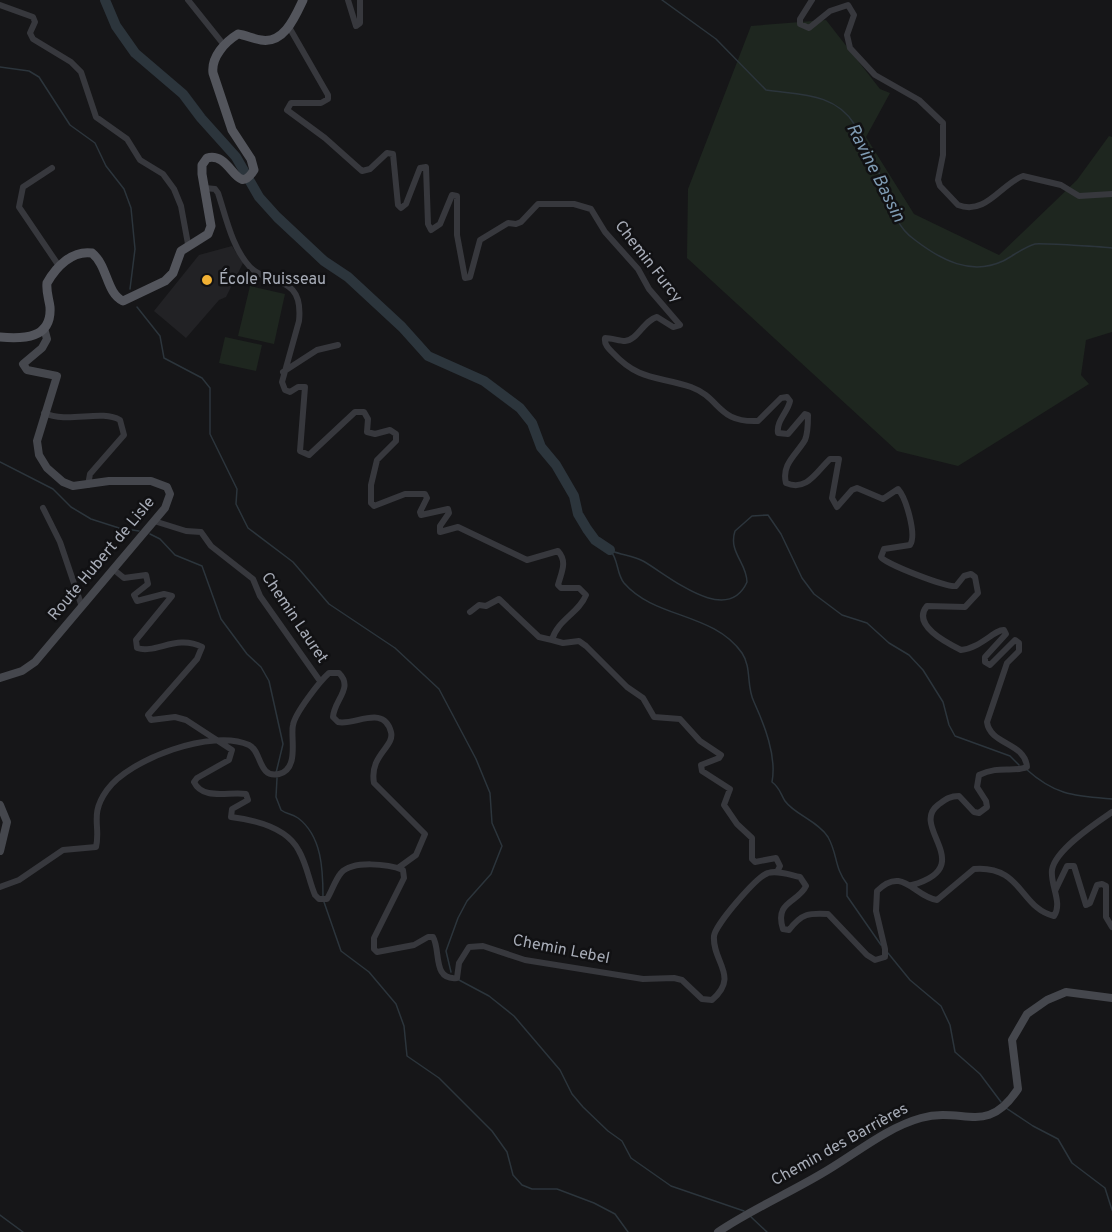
<svg xmlns="http://www.w3.org/2000/svg" width="1112" height="1232" font-family="Overpass,sans-serif">
	<rect width="100%" height="100%" fill="#161618"/>
	<path fill="#222225" d="M 232,246 L 243,263 L 226,297 L 219,300 L 186,338 L 154,311 L 199,255 Z"/>
	<path fill="#1e261f" d="M 826,20 L 880,89 L 890,93 L 866,137 L 914,214 L 999,255 L 1077,180 L 1109,136 L 1112,137 L 1112,332 L 1086,340 L 1081,375 L 1089,384 L 958,466 L 897,451 L 687,258 L 688,189 L 751,26 Z
		M 250,286 L 285,294 L 274,344 L 238,336 Z
		M 225,337 L 262,345 L 256,371 L 219,363 Z"/>
	<g fill="none" stroke-linecap="round" stroke-linejoin="round">
		<path stroke="#2c353c" stroke-width="1.5" d="M 662,0 L 716,39 L 766,90 C 798,95 835,92 855,125 C 858,131 858,140 862,146 C 868,159 879,168 883,182 C 890,204 895,226 915,240 C 941,260 971,276 1003,261 C 1013,256 1024,247 1035,244 C 1040,243 1107,247 1112,248
			M 0,67 L 29,71 L 39,77 L 70,125 L 95,143 L 106,166 L 124,189 L 131,208 L 135,249 L 130,289
			M 137,307 L 160,336 L 164,358 L 202,378 L 210,388 L 210,434 L 237,489 L 236,504 L 248,528 L 293,562 L 329,604 L 395,648 L 439,689 L 476,759 L 490,793 L 492,823 L 502,846 L 491,874 L 467,901 L 458,918 L 446,951 L 451,972
			M 0,462 L 53,489 L 71,507 L 91,519 L 119,528 L 139,531
			M 150,534 L 160,539 L 175,555 L 202,566 L 221,619 L 247,654 L 261,667 L 269,681 L 283,744 L 276,773
			M 610,550 C 619,560 616,573 624,583 C 655,619 713,612 742,653 C 752,668 746,686 754,702 C 764,724 777,756 772,782 C 780,788 780,793 785,801 C 794,814 819,822 828,837 C 838,855 834,867 847,884 L 847,896 L 881,945
			M 612,551 C 622,555 633,556 643,561 C 668,575 727,627 747,582 C 747,563 728,552 735,531 L 752,516 L 768,515 L 781,534 L 802,578 L 814,594 L 842,615 L 867,623 L 889,643 L 909,655 L 923,670 L 943,702 L 949,725 L 955,736 L 1010,756 L 1019,765
			M 1026,769 C 1056,796 1075,796 1112,799
			M 277,778 L 276,797 L 281,810 C 286,814 293,814 298,818 C 322,836 323,870 323,897
			M 324,902 L 341,951 L 369,972 L 396,1004 L 404,1026 L 407,1056 L 439,1078 L 492,1131 L 507,1152 L 513,1175 L 522,1185 L 532,1189 L 557,1189 L 594,1203 L 615,1214 L 628,1232
			M 888,953 L 910,980 L 941,1006 L 950,1025 L 955,1052 L 980,1074 L 1001,1102
			M 459,980 L 489,996 L 514,1016 L 560,1070 L 572,1094 L 583,1107 L 608,1131 L 622,1141 L 631,1158 L 671,1186 L 744,1211
			M 1006,1108 L 1033,1126 L 1058,1139 L 1072,1163 L 1105,1188 L 1112,1210
			M 0,1215 L 23,1232
			M 750,1216 L 767,1232"/>
		<path stroke="#2c353c" stroke-width="10" d="M 105,0 L 116,26 L 135,53 L 183,94 L 201,118 L 236,157 L 259,197 L 277,217 L 324,261 L 348,277 L 402,327 L 428,356 L 484,381 L 520,408 L 532,423 L 541,447 L 556,465 L 574,496 L 578,514 L 587,529 L 595,540 L 610,550"/>
		<path stroke="#37383d" stroke-width="6" d="M 188,0 L 224,45
			M 348,0 L 356,26 L 360,23 L 360,0
			M 812,0 L 800,19 L 800,24 L 809,28 L 830,11 L 848,5 L 854,15 L 847,35 L 850,48 L 875,75 L 919,100 L 943,123 L 943,155 L 938,180 L 940,186 L 958,205 C 986,216 1002,183 1023,176 L 1061,185 L 1079,196 L 1112,194
			M 0,5 L 33,17 L 35,22 L 30,33 L 33,39 L 71,62 L 81,72 L 96,117 L 127,139 L 140,160 L 163,174 L 174,189 L 181,206 L 188,244
			M 289,27 L 328,95 L 328,99 L 321,103 L 291,103 L 287,110 L 325,138 L 362,171 L 370,169 L 387,153 L 393,154 L 398,205 L 401,208 L 406,204 L 420,168 L 426,167 L 428,224 L 431,230 L 440,224 L 452,195 L 457,196 L 457,235 L 465,278 L 470,277 L 480,240 L 508,223 L 516,224 L 521,222 L 538,204 L 574,204 L 591,209 L 605,232 L 638,269 L 649,289 L 680,325 L 673,327 L 657,317 C 643,321 638,340 625,341 C 619,341 612,338 605,338 C 604,344 608,348 613,353 C 639,381 658,376 691,387 C 721,398 717,423 758,421 L 781,398 L 787,397 L 790,401 C 788,412 776,421 778,433 L 788,434 L 805,414 L 808,415 C 808,423 808,433 805,440 C 797,454 781,464 786,483 C 807,492 817,471 830,459 L 839,459 L 832,498 L 837,507 L 852,490 L 857,488 L 883,499 L 898,489 C 906,498 917,535 910,545 L 884,549 L 881,557 C 885,564 948,588 956,586 L 964,576 L 971,574 L 975,577 L 978,593 L 965,607 L 927,606 C 911,625 947,643 961,650 C 981,648 995,629 1004,630 L 1006,634 L 985,657 L 985,662 L 990,665 L 1015,640 L 1019,643 L 1019,651 L 1007,663 L 987,722 C 990,745 1025,742 1027,767 C 1013,773 999,765 979,775 L 977,787 L 986,801 L 987,807 L 979,813 L 974,812 L 959,796 C 949,796 945,800 938,805 C 909,827 979,866 912,885
			M 52,168 L 23,187 L 19,207 L 59,266
			M 205,188 L 215,189 L 218,193 C 226,217 232,248 250,267 C 268,286 304,273 299,321 L 282,382 L 285,390 L 290,392 L 298,387 L 305,387 L 300,451 L 309,455 L 355,412 L 364,412 L 368,419 L 367,432 L 375,434 L 390,430 L 396,434 L 396,441 L 377,460 L 371,485 L 371,503 L 374,506 L 405,494 L 425,494 L 427,498 L 420,512 L 421,515 L 448,509 L 449,513 L 440,526 L 440,532 L 458,527 L 527,560 L 558,551 C 568,562 561,573 558,585 L 561,588 L 579,588 L 586,595 C 579,613 557,620 552,640 L 563,643 L 579,641 L 586,646 L 627,687 L 643,698 L 654,717 L 680,719 L 700,741 L 721,755 L 719,758 L 701,765 L 702,771 L 730,789 L 724,805 L 737,824 L 752,838 L 752,859 L 755,862 L 776,858 L 780,866 L 777,872
			M 283,372 L 317,350 L 338,345
			M 44,413 C 68,424 101,409 120,420 L 124,435 L 90,474 L 88,485
			M 43,508 L 60,542 L 82,607
			M 154,521 L 186,531 L 201,532 L 211,546 L 253,579 L 260,596 L 320,681
			M 113,569 L 124,578 L 146,575 L 148,584 L 134,595 L 137,601 L 164,594 L 172,596 L 136,640 L 137,648 C 156,654 177,634 202,647 L 197,659 L 148,715 L 151,720 L 175,717 L 186,720 L 232,750 L 229,760 L 197,778 L 194,782 C 203,801 230,791 246,794 L 248,800 L 232,809 L 231,817 C 255,820 287,827 299,851 C 307,865 309,881 315,895 L 319,899 L 327,899 C 332,891 335,880 341,873 C 353,860 388,864 403,870 L 404,878 L 374,938 L 374,949 L 377,952 L 414,945 L 428,937 L 433,937 C 441,950 432,981 457,978 L 459,963 L 469,947 L 483,946 L 525,960 L 643,979 L 674,978 L 682,980 L 702,999 L 712,1000 C 740,976 712,962 714,936 C 715,925 757,876 768,873 C 778,870 790,875 800,877 L 806,886 C 798,903 774,901 783,929 L 789,930 C 802,913 809,913 828,914 L 867,955 L 875,960 L 885,957 L 885,949 L 876,911 L 877,891 C 903,865 914,897 937,900 L 974,869 C 1022,865 1020,908 1054,916 C 1063,903 1050,885 1052,870 C 1055,850 1096,823 1112,812
			M 470,612 L 479,605 L 486,606 L 499,599 L 539,637 L 552,640
			M 0,887 L 19,880 L 63,850 L 96,847 C 101,826 89,815 107,790 C 129,759 213,728 249,745 C 262,751 258,779 279,774 C 300,769 290,736 293,725 C 295,713 320,681 329,673 L 339,673 C 354,688 334,700 333,717 L 338,722 C 354,726 384,704 391,732 C 395,747 369,755 374,783 L 425,834 L 416,855 L 398,868
			M 1055,891 L 1067,866 L 1074,866 L 1086,905 L 1090,903 L 1097,885 L 1102,884 L 1106,886 L 1106,917 L 1112,927"/>
		<path stroke="#45474d" stroke-width="8" d="M 0,678 L 22,671 L 35,662 L 165,508 L 170,494 L 167,487 L 151,481 L 109,481 L 73,486 L 63,482 L 47,468 L 39,455 L 37,441 L 57,376 L 27,370 L 23,364 L 42,348 L 47,339 L 44,328
			M 0,805 L 7,822 L 0,851
			M 718,1232 C 751,1210 787,1194 821,1174 C 853,1156 885,1128 921,1118 C 964,1106 986,1137 1018,1089 L 1012,1040 L 1027,1014 L 1047,1000 L 1066,992 L 1112,998"/>
		<path stroke="#53555c" stroke-width="9" d="M 0,337 C 23,339 52,339 50,307 C 49,299 46,292 47,283 C 56,267 72,250 92,253 C 108,266 106,293 123,301 L 165,281 L 173,273 L 181,251 L 208,234 L 211,226 L 202,174 L 202,165 L 207,158 C 232,151 236,199 254,170 L 251,159 L 232,130 L 213,73 C 211,57 225,42 238,34 C 246,35 253,39 261,40 C 284,44 295,17 303,0"/>
	</g>
	<circle fill="#f2b134" stroke="#111113" stroke-width="2" cx="207" cy="280" r="6"/>
	<g text-anchor="middle" dominant-baseline="central" stroke-width="5" stroke-linejoin="round" paint-order="stroke">
		<g font-size="16" fill="#a8adb8" stroke="#111113">
			<text transform="translate(648 262) rotate(52)">Chemin Furcy</text>
			<text transform="translate(102 559) rotate(-50)">Route Hubert de Lisle</text>
			<text transform="translate(294 618) rotate(56)">Chemin Lauret</text>
			<text transform="translate(561 950) rotate(11)">Chemin Lebel</text>
			<text transform="translate(840 1145) rotate(-29)">Chemin des Barrières</text>
		</g>
		<g font-size="16" fill="#a8adb8" stroke="#111113" text-anchor="start">
			<text x="219" y="280">École Ruisseau</text>
		</g>
		<g font-size="18" font-style="italic" fill="#7f9bb3" stroke="#111113">
			<text transform="translate(875 173) rotate(63)">Ravine Bassin</text>
		</g>
	</g>
</svg>
